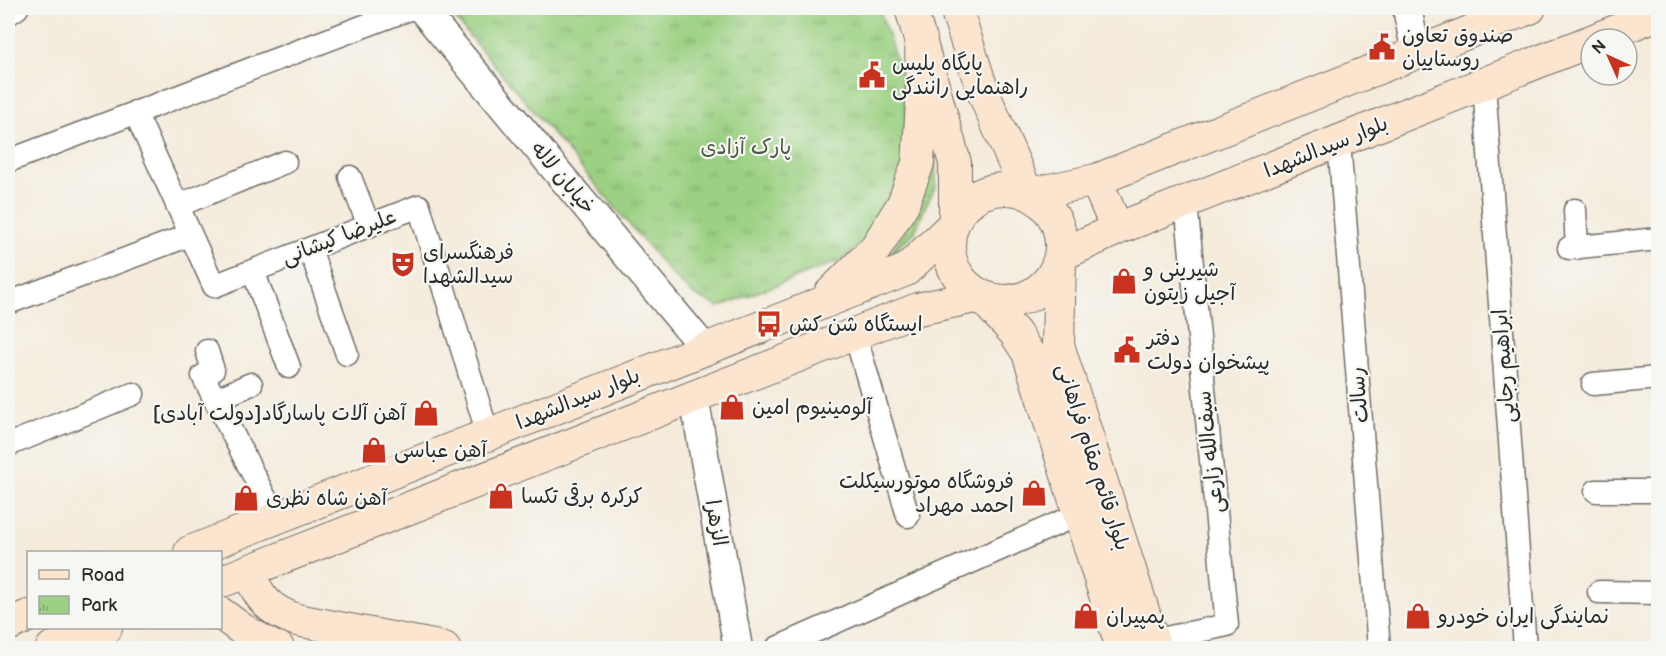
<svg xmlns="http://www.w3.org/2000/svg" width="1666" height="656" font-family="'Balsamiq Sans','Playpen Sans Arabic',sans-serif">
	<defs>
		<pattern id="grass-dots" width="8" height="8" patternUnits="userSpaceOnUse" patternTransform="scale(1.5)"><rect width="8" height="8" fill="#9cd183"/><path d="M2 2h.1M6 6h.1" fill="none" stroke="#7faa6b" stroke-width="1.8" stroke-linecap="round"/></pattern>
		<pattern id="park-tufts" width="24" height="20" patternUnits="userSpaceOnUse" patternTransform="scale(1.5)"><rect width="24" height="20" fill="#9cd183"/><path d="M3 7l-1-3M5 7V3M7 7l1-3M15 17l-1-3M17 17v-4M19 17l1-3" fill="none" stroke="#7faa6b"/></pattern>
	</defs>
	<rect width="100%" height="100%" fill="#f6f6f2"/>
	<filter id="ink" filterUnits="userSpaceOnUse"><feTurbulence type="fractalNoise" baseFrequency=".0167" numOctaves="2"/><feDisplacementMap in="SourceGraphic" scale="12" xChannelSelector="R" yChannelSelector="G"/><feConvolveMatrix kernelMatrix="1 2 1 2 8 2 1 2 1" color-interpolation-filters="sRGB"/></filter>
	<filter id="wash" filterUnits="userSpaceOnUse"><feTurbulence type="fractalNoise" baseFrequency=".008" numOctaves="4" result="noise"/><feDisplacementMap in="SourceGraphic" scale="24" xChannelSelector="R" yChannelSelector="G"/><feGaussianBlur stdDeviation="1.35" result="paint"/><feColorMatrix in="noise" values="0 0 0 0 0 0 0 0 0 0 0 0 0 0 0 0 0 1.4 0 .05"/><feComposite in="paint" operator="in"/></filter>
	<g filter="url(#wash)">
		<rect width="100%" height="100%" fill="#f4ebdb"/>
		<path fill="url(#grass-dots)" stroke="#647e57" stroke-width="1.5" d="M 935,150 L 936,186 L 925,207 L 915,232 L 887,257 L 906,230 L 928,183 Z"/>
		<path fill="url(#park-tufts)" stroke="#647e57" stroke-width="1.5" d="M 446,8 L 879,8 L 903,82 L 906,121 L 903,180 L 867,239 L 842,260 L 719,307 L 694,295 L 673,276 Z"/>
	</g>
	<g filter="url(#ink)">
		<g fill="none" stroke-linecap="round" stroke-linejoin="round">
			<g stroke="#716e69" stroke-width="25">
				<path id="minor" d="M 8,14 L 17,8
					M 1484,84 L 1525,648
					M 135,112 L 214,286 L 419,206 L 488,435
					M 1339,142 L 1379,648
					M 8,161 L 412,8
					M 350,177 L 369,226
					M 177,206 L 285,162
					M 1575,210 L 1577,248
					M 1569,248 L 1658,239
					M 310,249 L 347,354
					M 253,271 L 289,367
					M 8,303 L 190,235
					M 855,334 L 908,516
					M 207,351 L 213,370 L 203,376 L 276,519
					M 1593,384 L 1658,378
					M 215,400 L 251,384
					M 8,445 L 133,394
					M 1596,491 L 1658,491
					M 1599,592 L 1658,593
					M 1152,641 L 1227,625 L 1186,203
					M 777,648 L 1079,514"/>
			</g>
			<g stroke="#716e69" stroke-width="31">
				<path id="tertiary" d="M 421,8 L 705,349
					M 1407,8 L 1416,53
					M 694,397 L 738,648"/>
			</g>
			<g stroke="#716e69" stroke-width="34">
				<path id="secondary" d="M 911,8 L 955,163 L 955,219
					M 956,8 L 983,92 L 1027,193
					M 1596,39 L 1658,14
					M 1096,180 L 1117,229
					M949 245a56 56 0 1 1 112 0a56 56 0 1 1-112 0Z
					M 1031,194 L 1096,180 L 1530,8
					M 1061,255 L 1117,229 L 1591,41
					M 1060,261 L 1058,345 L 1155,648
					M 830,294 L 875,249 L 903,204 L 918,163 L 922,103 L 921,39
					M 982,297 L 1015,333 L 1028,353 L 1122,648
					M 190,552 L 906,270 L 953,225
					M 248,572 C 260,599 268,610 297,620 L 444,648
					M 220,582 L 918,309 L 979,296
					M 220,613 L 243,630 L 273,647 L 278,648
					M 8,625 L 28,616
					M 52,648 L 106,628"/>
			</g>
			<use href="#minor" stroke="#fff" stroke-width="22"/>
			<use href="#tertiary" stroke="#fff" stroke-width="28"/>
			<use href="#secondary" stroke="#fbe5cf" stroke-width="32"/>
		</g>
	</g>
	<defs>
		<g id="civic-bare" transform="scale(2.07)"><path d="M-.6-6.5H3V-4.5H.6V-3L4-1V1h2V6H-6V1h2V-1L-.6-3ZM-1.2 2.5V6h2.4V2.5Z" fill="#c8321e" stroke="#f6f6f2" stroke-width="2.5" paint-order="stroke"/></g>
		<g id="theatre-bare" transform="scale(2.07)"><path d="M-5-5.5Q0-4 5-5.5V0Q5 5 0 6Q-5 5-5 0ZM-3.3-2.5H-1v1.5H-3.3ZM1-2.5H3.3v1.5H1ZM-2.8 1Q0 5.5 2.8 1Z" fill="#c8321e" stroke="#f6f6f2" stroke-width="2.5" paint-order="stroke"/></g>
		<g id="shop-bare" transform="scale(2.07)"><path d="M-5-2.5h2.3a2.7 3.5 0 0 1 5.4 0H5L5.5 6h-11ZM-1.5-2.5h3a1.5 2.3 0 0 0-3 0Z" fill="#c8321e" stroke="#f6f6f2" stroke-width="2.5" paint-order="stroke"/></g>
		<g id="bus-bare" transform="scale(2.07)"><path d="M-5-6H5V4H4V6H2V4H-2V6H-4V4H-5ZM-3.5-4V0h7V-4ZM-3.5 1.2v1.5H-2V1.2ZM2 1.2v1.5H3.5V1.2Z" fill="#c8321e" stroke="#f6f6f2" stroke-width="2.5" paint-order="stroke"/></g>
	</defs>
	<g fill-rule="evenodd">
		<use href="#civic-bare" x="1382" y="47"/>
		<use href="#civic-bare" x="872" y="75"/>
		<use href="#theatre-bare" x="403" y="264"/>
		<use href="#shop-bare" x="1124" y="281"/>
		<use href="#bus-bare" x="769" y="324"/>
		<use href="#civic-bare" x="1127" y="350"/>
		<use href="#shop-bare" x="732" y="407"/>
		<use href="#shop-bare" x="426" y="413"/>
		<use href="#shop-bare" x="374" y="450"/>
		<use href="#shop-bare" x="1034" y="493"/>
		<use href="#shop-bare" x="501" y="496"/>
		<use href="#shop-bare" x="246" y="498"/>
		<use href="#shop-bare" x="1086" y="616"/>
		<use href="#shop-bare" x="1418" y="616"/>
	</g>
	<g text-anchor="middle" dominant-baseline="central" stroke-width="4.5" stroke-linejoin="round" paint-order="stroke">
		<g font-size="21" fill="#2b2b2b" stroke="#f6f6f2" text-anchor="start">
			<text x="1402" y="35">صندوق تعاون<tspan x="1402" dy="24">روستاییان</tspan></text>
			<text x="892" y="63">پایگاه پلیس<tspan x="892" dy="24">راهنمایی رانندگی</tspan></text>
			<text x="423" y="252">فرهنگسرای<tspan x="423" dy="24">سیدالشهدا</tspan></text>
			<text x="1144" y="269">شیرینی و<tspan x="1144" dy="24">آجیل زیتون</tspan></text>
			<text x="789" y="324">ایستگاه شن کش</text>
			<text x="1147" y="338">دفتر<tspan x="1147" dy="24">پیشخوان دولت</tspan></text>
			<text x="752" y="407">آلومینیوم امین</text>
			<text x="406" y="413" text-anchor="end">آهن آلات پاسارگاد[دولت آبادی]</text>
			<text x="394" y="450">آهن عباسی</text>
			<text x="1014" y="481" text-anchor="end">فروشگاه موتورسیکلت<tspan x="1014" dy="24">احمد مهراد</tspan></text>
			<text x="521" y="496">کرکره برقی تکسا</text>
			<text x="266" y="498">آهن شاه نظری</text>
			<text x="1106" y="616">پمپیران</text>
			<text x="1438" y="616">نمایندگی ایران خودرو</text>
		</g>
		<g font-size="21" fill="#4d5d45" stroke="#f6f6f2">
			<text x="746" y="147">پارک آزادی</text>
		</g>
		<g font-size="21" fill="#2b2b2b" stroke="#f6f6f2">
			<text transform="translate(1326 147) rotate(-22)">بلوار سیدالشهدا</text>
			<text transform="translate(563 178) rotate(50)">خیابان لاله</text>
			<text transform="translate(339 237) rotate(-21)">علیرضا کیشانی</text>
			<text transform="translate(1504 366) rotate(-94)">ابراهیم رجایی</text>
			<text transform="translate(1359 395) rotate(-95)">رسالت</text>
			<text transform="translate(578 399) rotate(-22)">بلوار سیدالشهدا</text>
			<text transform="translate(1210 452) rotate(-96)">سیف‌الله زارعی</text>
			<text transform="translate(1093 457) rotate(72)">بلوار قائم مقام فراهانی</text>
			<text transform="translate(716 523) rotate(80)">الزهرا</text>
		</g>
	</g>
	<rect width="1666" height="656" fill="none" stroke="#f6f6f2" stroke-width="30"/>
	<rect x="27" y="551" width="195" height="78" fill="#f6f6f2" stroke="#a5a5a2" stroke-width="1.5"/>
	<rect x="39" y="570" width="30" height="9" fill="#fbe5cf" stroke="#a5a5a2" stroke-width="1.5"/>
	<text x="81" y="581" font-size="18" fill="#2b2b2b">Road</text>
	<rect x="39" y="596" width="30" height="18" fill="url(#park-tufts)" stroke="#a5a5a2" stroke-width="1.5"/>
	<text x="81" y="611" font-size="18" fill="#2b2b2b">Park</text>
	<g transform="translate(1609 57) rotate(315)"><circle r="28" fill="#f6f6f2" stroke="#a5a5a2" stroke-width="1.5"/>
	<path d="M0-4.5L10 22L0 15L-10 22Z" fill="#c8321e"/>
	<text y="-9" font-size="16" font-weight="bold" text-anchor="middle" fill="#2b2b2b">N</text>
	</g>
</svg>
